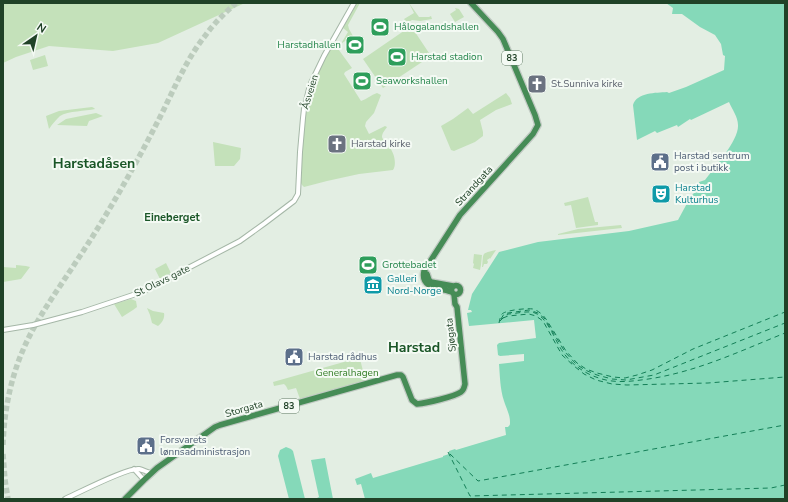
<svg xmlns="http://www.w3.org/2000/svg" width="788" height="502" font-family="'Nunito Sans',sans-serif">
	<rect width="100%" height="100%" fill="#e3eee3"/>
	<path fill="#c4e1ba" d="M 3,3 L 245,3 L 158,43 L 113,51 L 49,46 L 16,57 L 3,63 Z
		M 357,3 L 360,3 L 348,25 L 349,29 L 353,36 L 342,43 L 342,42 L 348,32 L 343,28 Z
		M 409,3 L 419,17 L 429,17 L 431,16 L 432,19 L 420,21 L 412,20 L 407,23 L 404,19 L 414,13 Z
		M 455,8 L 459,9 L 464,17 L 455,22 L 450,14 L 456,10 Z
		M 411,26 L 431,56 L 383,88 L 363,59 Z
		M 332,46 L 336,46 L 352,68 L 345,72 L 344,74 L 361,101 C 367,99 371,95 377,93 L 381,95 L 374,113 L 366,122 L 365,126 L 369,134 L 385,126 L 387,127 C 385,130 382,133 382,137 C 383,141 388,144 390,148 C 394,153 397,164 393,170 L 359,174 L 327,181 L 304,187 L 302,185 L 301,183 C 303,145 302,106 319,71 C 323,62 327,54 332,46 Z
		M 45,55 L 48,66 L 33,70 L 30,60 Z
		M 506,93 L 510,98 L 512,104 L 496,110 L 480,120 L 483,132 L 483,136 L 475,142 L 454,151 L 451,150 L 441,126 L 453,119 L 468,108 L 473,114 Z
		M 92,107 L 94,108 L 95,109 C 86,111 68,111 60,116 C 56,120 52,124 49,129 L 46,116 L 59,111 Z
		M 96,113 L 103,116 L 89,121 L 87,126 L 57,125 L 66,119 Z
		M 213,142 L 241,148 L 240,159 L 234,166 L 215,166 Z
		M 588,197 L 595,222 L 598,222 L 598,225 L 576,228 L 571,205 L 565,206 L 564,203 Z
		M 621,225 L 622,228 L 558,235 L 558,234 L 578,229 Z
		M 496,250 L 490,259 L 490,258 L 487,260 L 488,262 L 487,264 L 484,264 L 483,267 L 482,267 C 484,252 480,254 496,250 Z
		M 474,254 L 482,255 L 481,265 L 480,270 L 473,268 L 474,264 L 473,263 Z
		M 166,263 L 171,273 L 160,279 L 155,269 Z
		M 16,265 L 26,266 L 30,267 L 21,279 L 3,282 L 3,267 L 16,268 Z
		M 131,299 L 136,301 L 137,307 L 133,310 L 122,317 L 114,304 Z
		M 147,308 L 153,311 L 164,313 C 165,318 162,323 158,326 L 152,323 L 150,315 Z
		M 358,358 L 360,359 L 365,379 L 365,381 L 300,399 L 296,388 L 288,390 L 286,386 L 284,384 L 274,386 L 273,382 Z"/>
	<path fill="#85d9b9" d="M 666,3 L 785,3 L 785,499 L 365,499 L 361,484 L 357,485 L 355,479 L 371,473 L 373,478 L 443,457 L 443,456 L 449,454 L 449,451 L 455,449 L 456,450 L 506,435 L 505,427 L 508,427 C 510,425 510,425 510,422 C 510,414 506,408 504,401 C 500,389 500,376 499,364 L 524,361 L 524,354 L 500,356 L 498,355 L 497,345 L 499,343 L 536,338 L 534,320 L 469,326 L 467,313 L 472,312 L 471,310 L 468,310 L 472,294 L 499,252 L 538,242 L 629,231 L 678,220 L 691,196 L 698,189 L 699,182 L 705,180 C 714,168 739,140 738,125 C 738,117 732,109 729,102 L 691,120 L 690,119 L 678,127 L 677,125 L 657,133 L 655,131 L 637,140 L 633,105 C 637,92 656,93 667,92 L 669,93 L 686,87 L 724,70 L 725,56 L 723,55 L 721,44 L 715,35 L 700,27 L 682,14 L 672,14 L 673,8 Z
		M 286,447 L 291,449 L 293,451 L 305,499 L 289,499 L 278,456 L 280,450 Z
		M 325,458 L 333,499 L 315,499 L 319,497 L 311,460 Z"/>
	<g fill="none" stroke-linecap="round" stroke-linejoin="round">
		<path stroke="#147f57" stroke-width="1" stroke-dasharray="5 4" stroke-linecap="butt" d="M 503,318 L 508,316 L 529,314 L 536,316 L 543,321 L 562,355 L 574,366 L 584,374 L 596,380 L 612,384 L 627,385 L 708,383 L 785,377
			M 501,319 L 504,314 L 508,313 L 529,310 L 538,313 L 545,319 L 565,352 L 576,364 L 585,370 L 597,375 L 612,379 L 626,380 L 654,375 L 785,323
			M 500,321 L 505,316 L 508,314 C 516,314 527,310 535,313 C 548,318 555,341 563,352 C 570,363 584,373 596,377 C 611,383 626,382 641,380 C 692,374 738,352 785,333
			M 499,323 C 500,320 500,316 502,314 C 506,310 527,308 533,309 C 539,311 543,315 546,319 L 566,351 L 577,363 L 586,369 L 597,373 L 613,377 L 625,378 L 637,375 L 652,370 L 693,349 L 785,312
			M 448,452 L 470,496 L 771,488 L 785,485
			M 450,454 L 478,481 L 785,425"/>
		<path stroke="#bcccbd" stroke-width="5.5" stroke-dasharray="5.5 3" stroke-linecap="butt" d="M 3,445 C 4,413 10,380 23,350 C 34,324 50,301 66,277 C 80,256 94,235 107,213 C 125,183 142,152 158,121 C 173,92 185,61 205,36 C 214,23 225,13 236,3
			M 3,454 L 5,480 L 8,499"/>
		<g stroke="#a5b7a7" stroke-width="6">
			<path id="tertiary" d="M 3,330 L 33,325 L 82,312 L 142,292 L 240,241 L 265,223 L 294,201 L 298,194 L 300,152 L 303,118 L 304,109 L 310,85 L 324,56 L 354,3
				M 134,469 L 144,480
				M 65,499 C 78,493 128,467 139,469 C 143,470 147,472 151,473"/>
		</g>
		<g stroke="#c1cac3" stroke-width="8">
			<path id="trunk" d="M 427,274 L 429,280 L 431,282 L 453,286
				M451.5 290a4.5 4.5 0 1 1 9 0a4.5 4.5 0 1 1-9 0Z
				M 452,292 C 441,288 420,289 424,271 L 460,215 L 533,134 L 538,125 L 535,115 L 503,39 L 498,32 L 471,3
				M 125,499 L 144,480 L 157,468 L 215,427 L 220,425 L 397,375 L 401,375 L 403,377 L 412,400 L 417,404 C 426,403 454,397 461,392 C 464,390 464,388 465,384 L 457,307 L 455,304 L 454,294"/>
		</g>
		<use href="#tertiary" stroke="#fff" stroke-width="4"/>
		<use href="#trunk" stroke="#468c56" stroke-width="5.5"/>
	</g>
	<defs>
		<g id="stadium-square" transform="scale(1)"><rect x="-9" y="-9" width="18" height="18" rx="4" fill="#2e9e5b" stroke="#f4faf4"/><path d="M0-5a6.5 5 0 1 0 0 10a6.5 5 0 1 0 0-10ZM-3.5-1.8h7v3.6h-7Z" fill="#fff"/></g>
		<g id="church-square" transform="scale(1)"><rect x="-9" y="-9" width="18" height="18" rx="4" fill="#6b7280" stroke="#f4faf4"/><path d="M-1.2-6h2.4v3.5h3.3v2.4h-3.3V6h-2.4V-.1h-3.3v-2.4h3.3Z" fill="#fff"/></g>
		<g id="civic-square" transform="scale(1)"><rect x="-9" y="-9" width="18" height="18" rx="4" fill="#5c6f8a" stroke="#f4faf4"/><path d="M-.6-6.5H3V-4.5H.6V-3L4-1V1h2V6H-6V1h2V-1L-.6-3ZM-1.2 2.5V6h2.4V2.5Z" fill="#fff"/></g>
		<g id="theatre-square" transform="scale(1)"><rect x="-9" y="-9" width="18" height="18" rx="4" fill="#0f9aa8" stroke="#f4faf4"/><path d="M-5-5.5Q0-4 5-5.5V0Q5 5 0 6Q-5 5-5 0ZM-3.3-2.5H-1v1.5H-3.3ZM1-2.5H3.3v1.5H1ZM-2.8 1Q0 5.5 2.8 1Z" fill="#fff"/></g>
		<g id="museum-square" transform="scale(1)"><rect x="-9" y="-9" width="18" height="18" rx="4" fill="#0f9aa8" stroke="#f4faf4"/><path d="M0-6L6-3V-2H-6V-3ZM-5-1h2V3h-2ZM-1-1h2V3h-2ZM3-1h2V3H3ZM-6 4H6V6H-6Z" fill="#fff"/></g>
	</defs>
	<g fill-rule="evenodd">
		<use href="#stadium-square" x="380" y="27"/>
		<use href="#stadium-square" x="355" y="45"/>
		<use href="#stadium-square" x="397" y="57"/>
		<use href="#stadium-square" x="362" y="81"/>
		<use href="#church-square" x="537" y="84"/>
		<use href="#church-square" x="337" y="144"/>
		<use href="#civic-square" x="660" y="162"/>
		<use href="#theatre-square" x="661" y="194"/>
		<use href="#stadium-square" x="368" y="265"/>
		<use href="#museum-square" x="373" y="285"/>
		<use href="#civic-square" x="294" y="357"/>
		<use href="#civic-square" x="146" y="446"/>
	</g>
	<g text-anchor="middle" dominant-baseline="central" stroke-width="4" stroke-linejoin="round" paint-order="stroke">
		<g fill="#f4faf4" stroke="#607964" stroke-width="1">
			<rect x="502" y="51" width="20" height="14" rx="3"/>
			<rect x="279" y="399" width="20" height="14" rx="3"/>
		</g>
		<g font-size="9" font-weight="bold" fill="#204227">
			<text x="512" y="58">83</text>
			<text x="289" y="406">83</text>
		</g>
		<g font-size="10" fill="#27864d" stroke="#f4faf4" text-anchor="start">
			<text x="394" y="27">Hålogalandshallen</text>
			<text x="341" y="45" text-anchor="end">Harstadhallen</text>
			<text x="411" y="57">Harstad stadion</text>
			<text x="376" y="81">Seaworkshallen</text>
			<text x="382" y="265">Grottebadet</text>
		</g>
		<g font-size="10" fill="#5b616d" stroke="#f4faf4" text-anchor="start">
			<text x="551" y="84">St.Sunniva kirke</text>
			<text x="351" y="144">Harstad kirke</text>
		</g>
		<g font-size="10" fill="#204227" stroke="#f4faf4">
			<text transform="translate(310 92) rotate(-73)">Åsveien</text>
			<text transform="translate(474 186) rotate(-48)">Strandgata</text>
			<text transform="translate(162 281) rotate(-26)">St Olavs gate</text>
			<text transform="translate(451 335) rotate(-96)">Sjøgata</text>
			<text transform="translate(244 409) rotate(-16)">Storgata</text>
		</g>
		<g font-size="10" fill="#4e5e75" stroke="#f4faf4" text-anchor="start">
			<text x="674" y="156">Harstad sentrum<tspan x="674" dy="12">post i butikk</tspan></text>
			<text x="308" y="357">Harstad rådhus</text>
			<text x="160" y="440">Forsvarets<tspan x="160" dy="12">lønnsadministrasjon</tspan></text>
		</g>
		<g font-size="10" fill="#0d838f" stroke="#f4faf4" text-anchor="start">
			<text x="675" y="188">Harstad<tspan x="675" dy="12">Kulturhus</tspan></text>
			<text x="387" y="279">Galleri<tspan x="387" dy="12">Nord-Norge</tspan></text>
		</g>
		<g font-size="10" fill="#337d26" stroke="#f4faf4">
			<text x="347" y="373">Generalhagen</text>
		</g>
		<g font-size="11" font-weight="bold" fill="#1a5627" stroke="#f4faf4">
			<text x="172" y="217">Eineberget</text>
		</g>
		<g font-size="14" font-weight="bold" fill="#1a5627" stroke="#f4faf4">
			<text x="94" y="163">Harstadåsen</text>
			<text x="414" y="347">Harstad</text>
		</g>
	</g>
	<rect width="788" height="502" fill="none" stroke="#204227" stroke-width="8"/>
	<g transform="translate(36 36) rotate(34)" stroke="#f4faf4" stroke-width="3" paint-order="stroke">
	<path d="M0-3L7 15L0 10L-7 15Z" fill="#204227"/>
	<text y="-6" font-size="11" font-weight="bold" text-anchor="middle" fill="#204227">N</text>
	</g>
</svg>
